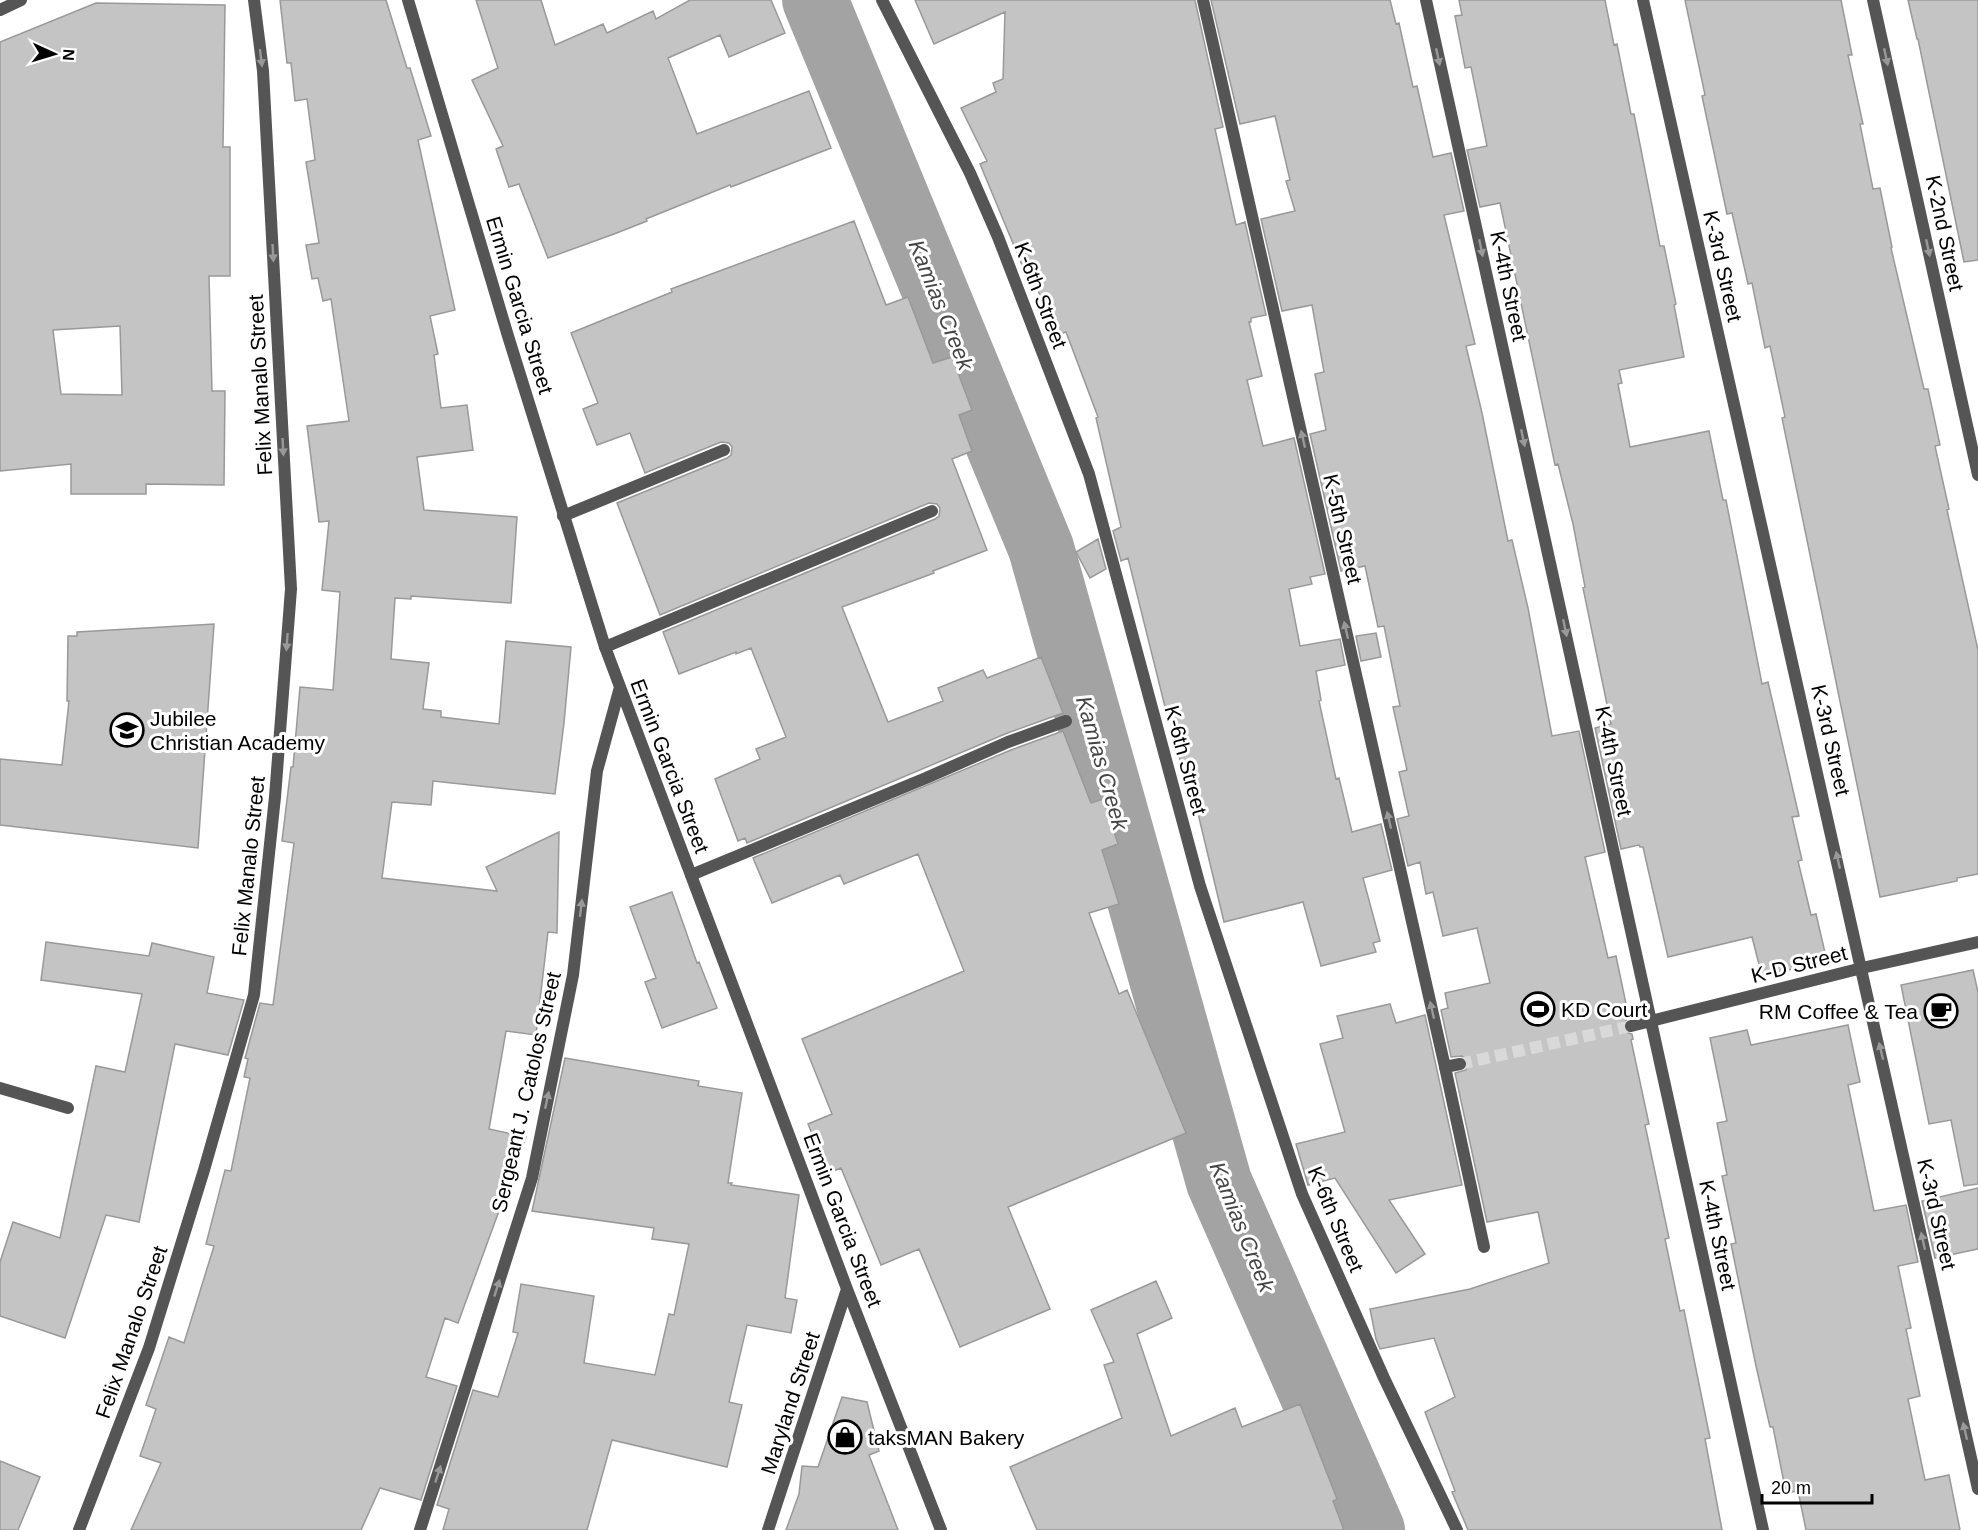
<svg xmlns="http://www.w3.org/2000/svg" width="1978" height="1530" font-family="Arial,sans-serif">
	<rect width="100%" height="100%" fill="#fff"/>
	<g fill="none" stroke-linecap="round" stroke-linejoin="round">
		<path stroke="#a3a3a3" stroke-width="66" d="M 815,0 L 1041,548 L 1219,1182 L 1372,1530"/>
	</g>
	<path fill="#c4c4c4" stroke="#999" stroke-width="1.5" fill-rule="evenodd" d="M 280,0 L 386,0 L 407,68 L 410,68 L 431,136 L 418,140 L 455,310 L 430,316 L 438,354 L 434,355 L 441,408 L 467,405 L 473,450 L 417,457 L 424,510 L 517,517 L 511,603 L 411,596 L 411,599 L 395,598 L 391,659 L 429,663 L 423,709 L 441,711 L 441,717 L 499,724 L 506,641 L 571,647 L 564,723 L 555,794 L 433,781 L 431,805 L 392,802 L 382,878 L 497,891 L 486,867 L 559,832 L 557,933 L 548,932 L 536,1035 L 506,1031 L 489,1129 L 526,1137 L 458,1323 L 445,1318 L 426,1377 L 457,1386 L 421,1500 L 380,1488 L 361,1530 L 131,1530 L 161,1463 L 140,1456 L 156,1409 L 146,1405 L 169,1337 L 184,1343 L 214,1246 L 206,1244 L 225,1170 L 231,1171 L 250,1078 L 244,1077 L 248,1059 L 245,1058 L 260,1003 L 273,1005 L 294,843 L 282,841 L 291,767 L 293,767 L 300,687 L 333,690 L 340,592 L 322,590 L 329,521 L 319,522 L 307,426 L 349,421 L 331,299 L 323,301 L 318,278 L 312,279 L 306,245 L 319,243 L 306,162 L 315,160 L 307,99 L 295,101 L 291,63 L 287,63 Z
		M 476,0 L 541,0 L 555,45 L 603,24 L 607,33 L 653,11 L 656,19 L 690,0 L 771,0 L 785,33 L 729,57 L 720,35 L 668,58 L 697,134 L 809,91 L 831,148 L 731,187 L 730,185 L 646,219 L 647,221 L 614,234 L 548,258 L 519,184 L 509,187 L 496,149 L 503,146 L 472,80 L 498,68 Z
		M 915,0 L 1195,0 L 1223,127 L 1215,129 L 1236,225 L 1245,222 L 1266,315 L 1251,318 L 1251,322 L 1249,322 L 1262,376 L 1247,380 L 1263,446 L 1294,438 L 1325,574 L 1310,577 L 1312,584 L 1289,589 L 1300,646 L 1340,639 L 1345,665 L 1316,671 L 1321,700 L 1319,701 L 1336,779 L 1339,778 L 1352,832 L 1381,824 L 1392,870 L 1363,878 L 1380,941 L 1373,943 L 1376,952 L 1321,966 L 1303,902 L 1224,922 L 1195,801 L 1190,802 L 1169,714 L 1167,715 L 1128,558 L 1121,561 L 1113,531 L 1121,527 L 1096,418 L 1098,417 L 1066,332 L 1057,335 L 1026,263 L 1022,265 L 980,164 L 987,161 L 961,108 L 996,92 L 993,83 L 1003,79 L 1005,12 L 934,44 Z
		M 1211,0 L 1390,0 L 1396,24 L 1399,23 L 1413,87 L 1417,86 L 1433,157 L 1451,153 L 1464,211 L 1444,215 L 1475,344 L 1466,346 L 1482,413 L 1508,541 L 1512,540 L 1528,608 L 1552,736 L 1579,731 L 1605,852 L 1585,857 L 1608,958 L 1616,956 L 1629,1018 L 1623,1023 L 1623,1029 L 1626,1032 L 1632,1034 L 1633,1039 L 1631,1040 L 1649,1124 L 1645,1125 L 1669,1238 L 1665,1239 L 1680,1311 L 1684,1310 L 1710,1438 L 1705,1439 L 1722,1530 L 1468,1530 L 1452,1492 L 1455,1491 L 1425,1412 L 1455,1397 L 1434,1338 L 1380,1349 L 1376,1339 L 1370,1309 L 1470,1289 L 1549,1263 L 1538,1212 L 1487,1222 L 1455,1073 L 1466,1070 L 1468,1062 L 1462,1056 L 1451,1057 L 1441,1010 L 1448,1008 L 1445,993 L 1490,983 L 1477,928 L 1443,936 L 1433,892 L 1426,894 L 1420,862 L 1408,866 L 1397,819 L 1409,816 L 1399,772 L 1407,770 L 1393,707 L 1400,706 L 1384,626 L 1378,627 L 1365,566 L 1341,571 L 1310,434 L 1326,430 L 1315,374 L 1324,372 L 1312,305 L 1282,311 L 1261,219 L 1295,211 L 1286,181 L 1290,180 L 1275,116 L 1240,124 Z
		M 1459,0 L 1605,0 L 1614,45 L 1617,44 L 1631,114 L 1634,114 L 1660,246 L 1664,246 L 1676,304 L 1674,305 L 1684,357 L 1619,370 L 1622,383 L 1618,384 L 1630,447 L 1709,431 L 1723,500 L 1726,500 L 1762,684 L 1768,682 L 1799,816 L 1792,817 L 1802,860 L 1798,861 L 1811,915 L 1816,914 L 1827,961 L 1762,976 L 1752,937 L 1668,957 L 1643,847 L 1640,847 L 1639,845 L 1621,849 L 1595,728 L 1611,724 L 1583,588 L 1585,587 L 1573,524 L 1558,464 L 1555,465 L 1500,203 L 1480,207 L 1467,150 L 1487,146 L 1471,67 L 1465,68 L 1455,16 L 1462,15 Z
		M 1685,0 L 1841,0 L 1852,55 L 1848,55 L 1863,124 L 1860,124 L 1873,189 L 1880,188 L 1892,247 L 1891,248 L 1924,389 L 1928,389 L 1940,445 L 1935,446 L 1949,509 L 1947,510 L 1978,650 L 1978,874 L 1957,878 L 1957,881 L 1880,897 L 1782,418 L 1785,417 L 1770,346 L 1765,348 L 1752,283 L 1748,284 L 1732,213 L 1727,214 L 1702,96 L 1705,95 Z
		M 1908,0 L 1978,0 L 1978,260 L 1964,262 L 1918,39 L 1917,39 Z
		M 96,3 L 225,5 L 223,147 L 230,147 L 230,276 L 209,276 L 212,391 L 225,391 L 224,485 L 146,484 L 146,494 L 71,494 L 71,464 L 0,471 L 0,42 ZM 120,326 L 122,395 L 61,394 L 53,330 Z
		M 854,221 L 886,305 L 908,297 L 933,363 L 952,357 L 972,410 L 959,415 L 972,451 L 952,459 L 987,550 L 933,571 L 934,573 L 842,607 L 888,722 L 943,701 L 938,688 L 983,670 L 987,678 L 1041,657 L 1063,713 L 1005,734 L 747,843 L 745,838 L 738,841 L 715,779 L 760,759 L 756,749 L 786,737 L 751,648 L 736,654 L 736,652 L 679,674 L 663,632 L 935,519 L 939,516 L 940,508 L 937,504 L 929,503 L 660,615 L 617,503 L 727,458 L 731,455 L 732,447 L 729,443 L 721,442 L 645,473 L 630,433 L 597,445 L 583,409 L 598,403 L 571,333 L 672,292 L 671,289 Z
		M 1098,539 L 1106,569 L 1090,578 L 1076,552 Z
		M 214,624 L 198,848 L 0,825 L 0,759 L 62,765 L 69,701 L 67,701 L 68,636 L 77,636 L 77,632 Z
		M 1376,633 L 1381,657 L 1361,661 L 1356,636 Z
		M 1063,731 L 1091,803 L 1103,799 L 1118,844 L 1102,850 L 1119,904 L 1089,913 L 1119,994 L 1127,990 L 1186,1133 L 1008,1207 L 1050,1309 L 960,1347 L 919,1249 L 881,1265 L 841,1168 L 828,1173 L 808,1124 L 832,1114 L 802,1039 L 964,971 L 918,854 L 844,884 L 840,875 L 772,903 L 753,858 L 1011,750 Z
		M 672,892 L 697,963 L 699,962 L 717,1008 L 662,1028 L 645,982 L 656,978 L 630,907 Z
		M 46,942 L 149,956 L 152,943 L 214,957 L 207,993 L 244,1000 L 228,1055 L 175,1044 L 139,1222 L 106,1215 L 65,1338 L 0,1316 L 0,1262 L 13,1222 L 60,1238 L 96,1066 L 125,1072 L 142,994 L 41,980 Z
		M 1973,970 L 1978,992 L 1978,1184 L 1964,1186 L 1951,1120 L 1929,1124 L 1901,985 Z
		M 1390,1004 L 1396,1023 L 1425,1015 L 1462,1185 L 1389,1200 L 1425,1254 L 1396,1273 L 1335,1178 L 1308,1185 L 1296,1144 L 1345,1132 L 1320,1044 L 1343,1038 L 1337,1016 Z
		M 1848,1025 L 1860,1082 L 1848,1085 L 1874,1211 L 1906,1205 L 1918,1262 L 1898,1266 L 1911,1328 L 1906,1329 L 1920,1396 L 1908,1399 L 1925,1480 L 1949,1475 L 1960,1530 L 1806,1530 L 1798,1491 L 1786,1493 L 1773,1427 L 1770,1427 L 1756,1366 L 1731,1244 L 1736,1243 L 1722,1176 L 1727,1175 L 1717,1123 L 1727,1121 L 1710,1038 L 1747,1030 L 1751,1045 Z
		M 565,1058 L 699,1081 L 698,1086 L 742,1093 L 728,1183 L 732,1183 L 731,1185 L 799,1195 L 785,1298 L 797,1300 L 791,1333 L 747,1325 L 729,1402 L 742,1405 L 727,1467 L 612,1440 L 587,1530 L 443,1530 L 449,1509 L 437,1505 L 473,1390 L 498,1397 L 518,1333 L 513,1332 L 521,1284 L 594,1296 L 584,1363 L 655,1375 L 669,1314 L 674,1315 L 689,1244 L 652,1239 L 654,1228 L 532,1211 Z
		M 1978,1188 L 1978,1249 L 1935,1258 L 1922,1201 Z
		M 1156,1281 L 1172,1318 L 1137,1334 L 1171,1436 L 1235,1408 L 1242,1427 L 1300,1404 L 1337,1499 L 1333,1501 L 1344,1530 L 1037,1530 L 1010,1467 L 1122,1418 L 1104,1365 L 1114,1362 L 1091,1310 Z
		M 842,1397 L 867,1402 L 879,1451 L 869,1455 L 898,1530 L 786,1530 L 799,1494 L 802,1466 L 818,1467 Z
		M 0,1461 L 40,1477 L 18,1530 L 0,1530 Z"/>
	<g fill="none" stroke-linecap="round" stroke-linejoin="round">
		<path stroke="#d9d9d9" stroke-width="12" stroke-dasharray="12 6" stroke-linecap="butt" d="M 1460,1064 L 1631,1026"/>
		<path stroke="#555" stroke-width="12" d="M 563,516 L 724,450
			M 605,647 L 932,511
			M 691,875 L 926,778 L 1008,742 L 1066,721
			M 1445,1067 L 1484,1247
			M 0,1088 L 68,1108"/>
		<path stroke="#555" stroke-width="12" d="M 408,0 L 508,336 L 605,647 L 847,1289 L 941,1530
			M 882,0 L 970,173 L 998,237 L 1089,474 L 1200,886 L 1302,1194 L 1384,1378 L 1457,1530
			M 1203,0 L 1445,1067 L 1460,1064
			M 1426,0 L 1763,1530
			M 1643,0 L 1978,1489
			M 1873,0 L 1978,475
			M 1631,1026 L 1862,968 L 1978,942
			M 79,1530 L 149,1348 L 204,1170 L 254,995 L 275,797 L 291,589 L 263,71 L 254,0
			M 420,1530 L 532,1178 L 573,975 L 597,771 L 620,687
			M 768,1530 L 847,1289"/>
		<path stroke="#555" stroke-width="12" d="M 0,10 L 21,0"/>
	</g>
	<defs><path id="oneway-solid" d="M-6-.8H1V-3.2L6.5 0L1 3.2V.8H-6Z" transform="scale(1.5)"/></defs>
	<g fill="#999">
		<use href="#oneway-solid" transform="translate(1438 57) rotate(78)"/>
		<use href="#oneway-solid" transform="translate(1886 57) rotate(78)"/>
		<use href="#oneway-solid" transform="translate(261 58) rotate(83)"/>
		<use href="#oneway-solid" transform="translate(1481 248) rotate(78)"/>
		<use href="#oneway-solid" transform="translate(1928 248) rotate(78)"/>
		<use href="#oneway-solid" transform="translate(273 253) rotate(87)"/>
		<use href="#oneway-solid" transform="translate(1523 438) rotate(78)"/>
		<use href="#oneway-solid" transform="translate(1303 439) rotate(-103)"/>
		<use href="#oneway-solid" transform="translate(283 447) rotate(87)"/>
		<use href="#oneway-solid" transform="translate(1565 628) rotate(78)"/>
		<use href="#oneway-solid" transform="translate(1346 630) rotate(-103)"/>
		<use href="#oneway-solid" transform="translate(287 642) rotate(94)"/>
		<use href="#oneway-solid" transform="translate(1389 820) rotate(-103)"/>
		<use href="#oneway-solid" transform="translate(1838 860) rotate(-103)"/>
		<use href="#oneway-solid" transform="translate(581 908) rotate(-83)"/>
		<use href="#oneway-solid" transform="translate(1432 1010) rotate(-103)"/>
		<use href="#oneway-solid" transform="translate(1881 1051) rotate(-103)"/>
		<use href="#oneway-solid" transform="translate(547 1100) rotate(-78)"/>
		<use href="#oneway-solid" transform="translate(1923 1241) rotate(-103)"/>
		<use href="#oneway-solid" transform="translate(497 1288) rotate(-72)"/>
		<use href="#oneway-solid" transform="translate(1965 1431) rotate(-103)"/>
		<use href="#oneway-solid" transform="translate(438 1474) rotate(-72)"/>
	</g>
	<defs>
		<g id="school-ring" transform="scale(1.725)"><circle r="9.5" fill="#fff" stroke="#000" stroke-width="1.5"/><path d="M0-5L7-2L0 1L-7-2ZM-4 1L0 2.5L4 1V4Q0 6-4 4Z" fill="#000"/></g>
		<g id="stadium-ring" transform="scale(1.725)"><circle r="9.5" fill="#fff" stroke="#000" stroke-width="1.5"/><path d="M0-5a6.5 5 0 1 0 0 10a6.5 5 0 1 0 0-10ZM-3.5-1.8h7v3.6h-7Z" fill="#000"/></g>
		<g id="cafe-ring" transform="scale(1.725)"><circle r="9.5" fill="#fff" stroke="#000" stroke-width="1.5"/><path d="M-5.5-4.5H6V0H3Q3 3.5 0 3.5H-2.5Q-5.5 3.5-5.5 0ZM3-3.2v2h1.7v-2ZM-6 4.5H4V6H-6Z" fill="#000"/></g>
		<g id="shop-ring" transform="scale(1.725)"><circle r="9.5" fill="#fff" stroke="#000" stroke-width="1.5"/><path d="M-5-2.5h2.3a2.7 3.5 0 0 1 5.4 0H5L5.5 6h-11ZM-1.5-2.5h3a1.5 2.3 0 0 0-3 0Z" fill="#000"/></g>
	</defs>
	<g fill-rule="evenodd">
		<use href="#school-ring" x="127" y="730"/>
		<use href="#stadium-ring" x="1538" y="1009"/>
		<use href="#cafe-ring" x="1941" y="1011"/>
		<use href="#shop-ring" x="845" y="1437"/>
	</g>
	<g text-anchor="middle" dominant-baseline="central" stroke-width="6" stroke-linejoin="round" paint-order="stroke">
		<g font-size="21" fill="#000" stroke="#fff">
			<text transform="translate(1945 233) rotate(78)">K-2nd Street</text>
			<text transform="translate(1723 266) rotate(77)">K-3rd Street</text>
			<text transform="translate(1509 286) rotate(78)">K-4th Street</text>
			<text transform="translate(1041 295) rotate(69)">K-6th Street</text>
			<text transform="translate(520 305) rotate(73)">Ermin Garcia Street</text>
			<text transform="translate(260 385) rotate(-93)">Felix Manalo Street</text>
			<text transform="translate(1343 529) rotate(77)">K-5th Street</text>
			<text transform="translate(1831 740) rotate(77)">K-3rd Street</text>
			<text transform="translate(1186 760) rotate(75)">K-6th Street</text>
			<text transform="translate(1614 761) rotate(78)">K-4th Street</text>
			<text transform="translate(670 766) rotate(69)">Ermin Garcia Street</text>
			<text transform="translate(248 866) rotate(-84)">Felix Manalo Street</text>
			<text transform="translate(1799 964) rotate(-14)">K-D Street</text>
			<text transform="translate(526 1092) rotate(-77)">Sergeant J. Catolos Street</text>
			<text transform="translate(1937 1214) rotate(77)">K-3rd Street</text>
			<text transform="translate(1336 1219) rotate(67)">K-6th Street</text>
			<text transform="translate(843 1220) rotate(69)">Ermin Garcia Street</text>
			<text transform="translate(1718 1235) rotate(78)">K-4th Street</text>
			<text transform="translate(131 1332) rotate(-71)">Felix Manalo Street</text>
			<text transform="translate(790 1403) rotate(-72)">Maryland Street</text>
		</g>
		<g font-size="21" fill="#000" stroke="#fff" text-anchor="start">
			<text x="150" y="718">Jubilee<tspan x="150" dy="24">Christian Academy</tspan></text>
			<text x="1561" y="1009">KD Court</text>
			<text x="1918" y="1011" text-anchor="end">RM Coffee &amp; Tea</text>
			<text x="868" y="1437">taksMAN Bakery</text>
		</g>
		<g font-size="22" font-style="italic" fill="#444" stroke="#fff">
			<text transform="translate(941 305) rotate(68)">Kamias Creek</text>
			<text transform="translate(1102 763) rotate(74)">Kamias Creek</text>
			<text transform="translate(1242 1227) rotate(68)">Kamias Creek</text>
		</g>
	</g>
	<g transform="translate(54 54) rotate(94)" stroke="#ffffff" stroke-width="4.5" paint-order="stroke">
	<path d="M0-4.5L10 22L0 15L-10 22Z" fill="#000000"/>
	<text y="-9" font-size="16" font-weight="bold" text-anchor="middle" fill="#000000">N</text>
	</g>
	<path d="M1762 1494v9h110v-9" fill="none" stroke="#000000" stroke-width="3"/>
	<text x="1771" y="1494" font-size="18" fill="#000000" stroke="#ffffff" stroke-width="4.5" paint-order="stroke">20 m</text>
</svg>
